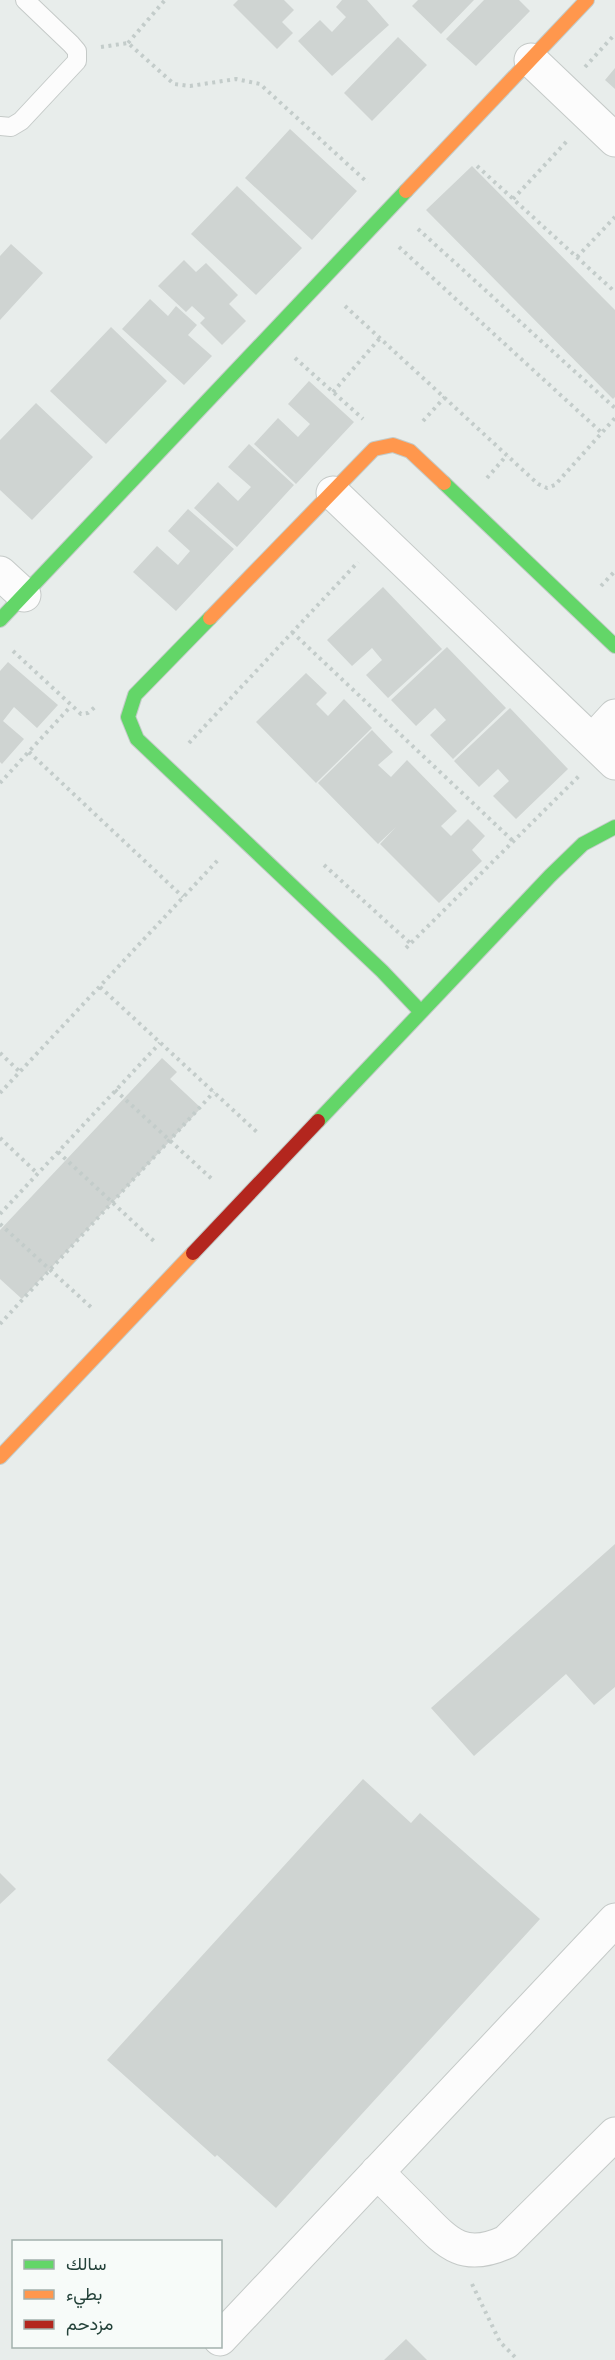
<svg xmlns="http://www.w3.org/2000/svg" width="615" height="2360" font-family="'Roboto Condensed',Vazirmatn,sans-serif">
	<rect width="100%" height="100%" fill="#e8edeb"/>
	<path fill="#cfd4d2" d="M 238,0 L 284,0 L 294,10 L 282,22 L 293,33 L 277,49 L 233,5 Z
		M 342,0 L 367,0 L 389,25 L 332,76 L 298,41 L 320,20 L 332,32 L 346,17 L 336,7 Z
		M 418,0 L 474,0 L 441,34 L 412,6 Z
		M 484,0 L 519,0 L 530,11 L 476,66 L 446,39 Z
		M 398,37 L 427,65 L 372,121 L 344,93 Z
		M 615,68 L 615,89 L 605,80 Z
		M 290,129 L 357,191 L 312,240 L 245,178 Z
		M 472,166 L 615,310 L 615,397 L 613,399 L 426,210 Z
		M 237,186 L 302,248 L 256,295 L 191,234 Z
		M 11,244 L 43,273 L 0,320 L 0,256 Z
		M 184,260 L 196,272 L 206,263 L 238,295 L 229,304 L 246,321 L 222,345 L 200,323 L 205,318 L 192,306 L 186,312 L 158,286 Z
		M 150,299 L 168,316 L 176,306 L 197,325 L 188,335 L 212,356 L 184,385 L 122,329 Z
		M 111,327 L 167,381 L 106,444 L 50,391 Z
		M 309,381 L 354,422 L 296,484 L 254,444 L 278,418 L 298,437 L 310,424 L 288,404 Z
		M 36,403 L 93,457 L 32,520 L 0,490 L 0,440 Z
		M 249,444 L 294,485 L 237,547 L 194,508 L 218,482 L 238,501 L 251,487 L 228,467 Z
		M 188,509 L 234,549 L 176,611 L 133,572 L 157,546 L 178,565 L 190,551 L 168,531 Z
		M 383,587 L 442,649 L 388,698 L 366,675 L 382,660 L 372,648 L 352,666 L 327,640 Z
		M 447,647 L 506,708 L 453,759 L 430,735 L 446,720 L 435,708 L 416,726 L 391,700 Z
		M 8,662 L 58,705 L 37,728 L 14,707 L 3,721 L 24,739 L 2,764 L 0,762 L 0,671 Z
		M 306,673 L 327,693 L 316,704 L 328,716 L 344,699 L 372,728 L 316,783 L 256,722 Z
		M 510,708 L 568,769 L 516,819 L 493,796 L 509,781 L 498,769 L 479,787 L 454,761 Z
		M 372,730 L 393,752 L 378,765 L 391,777 L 407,760 L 457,811 L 441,826 L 451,836 L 468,819 L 485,836 L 472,850 L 482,861 L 439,903 L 380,844 L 396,827 L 378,844 L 318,783 Z
		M 162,1058 L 177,1072 L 170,1079 L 201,1108 L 22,1299 L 0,1279 L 0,1230 Z
		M 615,1544 L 615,1687 L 594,1705 L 566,1674 L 474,1756 L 431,1708 Z
		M 363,1779 L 411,1823 L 420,1813 L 540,1919 L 276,2208 L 217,2155 L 215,2157 L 107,2060 Z
		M 0,1873 L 16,1889 L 0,1904 Z
		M 406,2339 L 427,2360 L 384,2360 Z"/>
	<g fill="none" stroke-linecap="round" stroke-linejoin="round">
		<g stroke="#c5cac8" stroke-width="20">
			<path id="lane" d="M 0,126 L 11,127 L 21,121 L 77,61 L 77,51 L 71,44 L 25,0"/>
		</g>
		<g stroke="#c5cac8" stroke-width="35">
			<path id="street" d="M 531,60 L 615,140
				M 333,493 L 615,763
				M 0,573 L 24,595
				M 592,741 L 615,716
				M 377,2172 C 392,2187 406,2201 421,2216 C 449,2245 465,2261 506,2242 L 615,2134
				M 220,2339 L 615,1920"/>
		</g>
		<g stroke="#c3cbc8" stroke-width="16">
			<path id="fast" d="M 444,483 L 615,646
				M 210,618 L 135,695 L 128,717 L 137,739 L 382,971 L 421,1012
				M 0,620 L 406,191
				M 318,1121 L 550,876 L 583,844 L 615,827"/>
		</g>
		<g stroke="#c3cbc8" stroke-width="16">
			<path id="slow" d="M 406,191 L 587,0
				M 210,618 L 374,449 L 393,445 L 410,451 L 444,483
				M 0,1457 L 193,1253"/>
		</g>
		<g stroke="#c3cbc8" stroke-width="16">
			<path id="jam" d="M 193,1253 L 318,1121"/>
		</g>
		<path stroke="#c3ccca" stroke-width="4" stroke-dasharray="3 4.5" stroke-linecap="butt" d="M 128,43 L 165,0
			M 101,47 L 128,43 L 174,84 L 190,86 L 236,79 L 260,84 L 368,183
			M 585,67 L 615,34
			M 477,166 L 615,292
			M 513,199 L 568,140
			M 418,229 L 615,408
			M 399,247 L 602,433
			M 577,257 L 615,217
			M 345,306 L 538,484 L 547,488 L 555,485 L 615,418
			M 295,358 L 363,419
			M 333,392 L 380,338
			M 423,421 L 445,397
			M 487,478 L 507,455
			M 601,586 L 615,571
			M 292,632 L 513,841
			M 13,651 L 81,714 L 88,713 L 95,707
			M 189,743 L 358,562
			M 29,752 L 183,897
			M 0,783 L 71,706
			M 324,865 L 410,943
			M 406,948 L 579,776
			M 100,987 L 259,1134
			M 0,1053 L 20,1072
			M 115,1090 L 214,1181
			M 0,1093 L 218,860
			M 0,1138 L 38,1174
			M 58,1152 L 156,1243
			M 0,1214 L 160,1043
			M 0,1224 L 93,1309
			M 0,1324 L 214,1092
			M 472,2284 L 500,2342 L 518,2360"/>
		<use href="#lane" stroke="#fcfcfc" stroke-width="18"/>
		<use href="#street" stroke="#fcfcfc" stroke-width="33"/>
		<use href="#fast" stroke="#63d668" stroke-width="14"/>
		<use href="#slow" stroke="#ff974d" stroke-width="14"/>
		<use href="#jam" stroke="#b3261e" stroke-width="14"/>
	</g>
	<rect x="12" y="2240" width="210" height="108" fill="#f7fbf9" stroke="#a3b1ad" stroke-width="1.5"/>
	<rect x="24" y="2260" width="30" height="9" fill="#63d668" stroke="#a3b1ad" stroke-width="1.5"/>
	<text x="66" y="2270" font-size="18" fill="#24423a">سالك</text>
	<rect x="24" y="2290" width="30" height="9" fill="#ff974d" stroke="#a3b1ad" stroke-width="1.5"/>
	<text x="66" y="2300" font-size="18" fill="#24423a">بطيء</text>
	<rect x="24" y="2320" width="30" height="9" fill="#b3261e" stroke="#a3b1ad" stroke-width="1.5"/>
	<text x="66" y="2330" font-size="18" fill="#24423a">مزدحم</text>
</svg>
